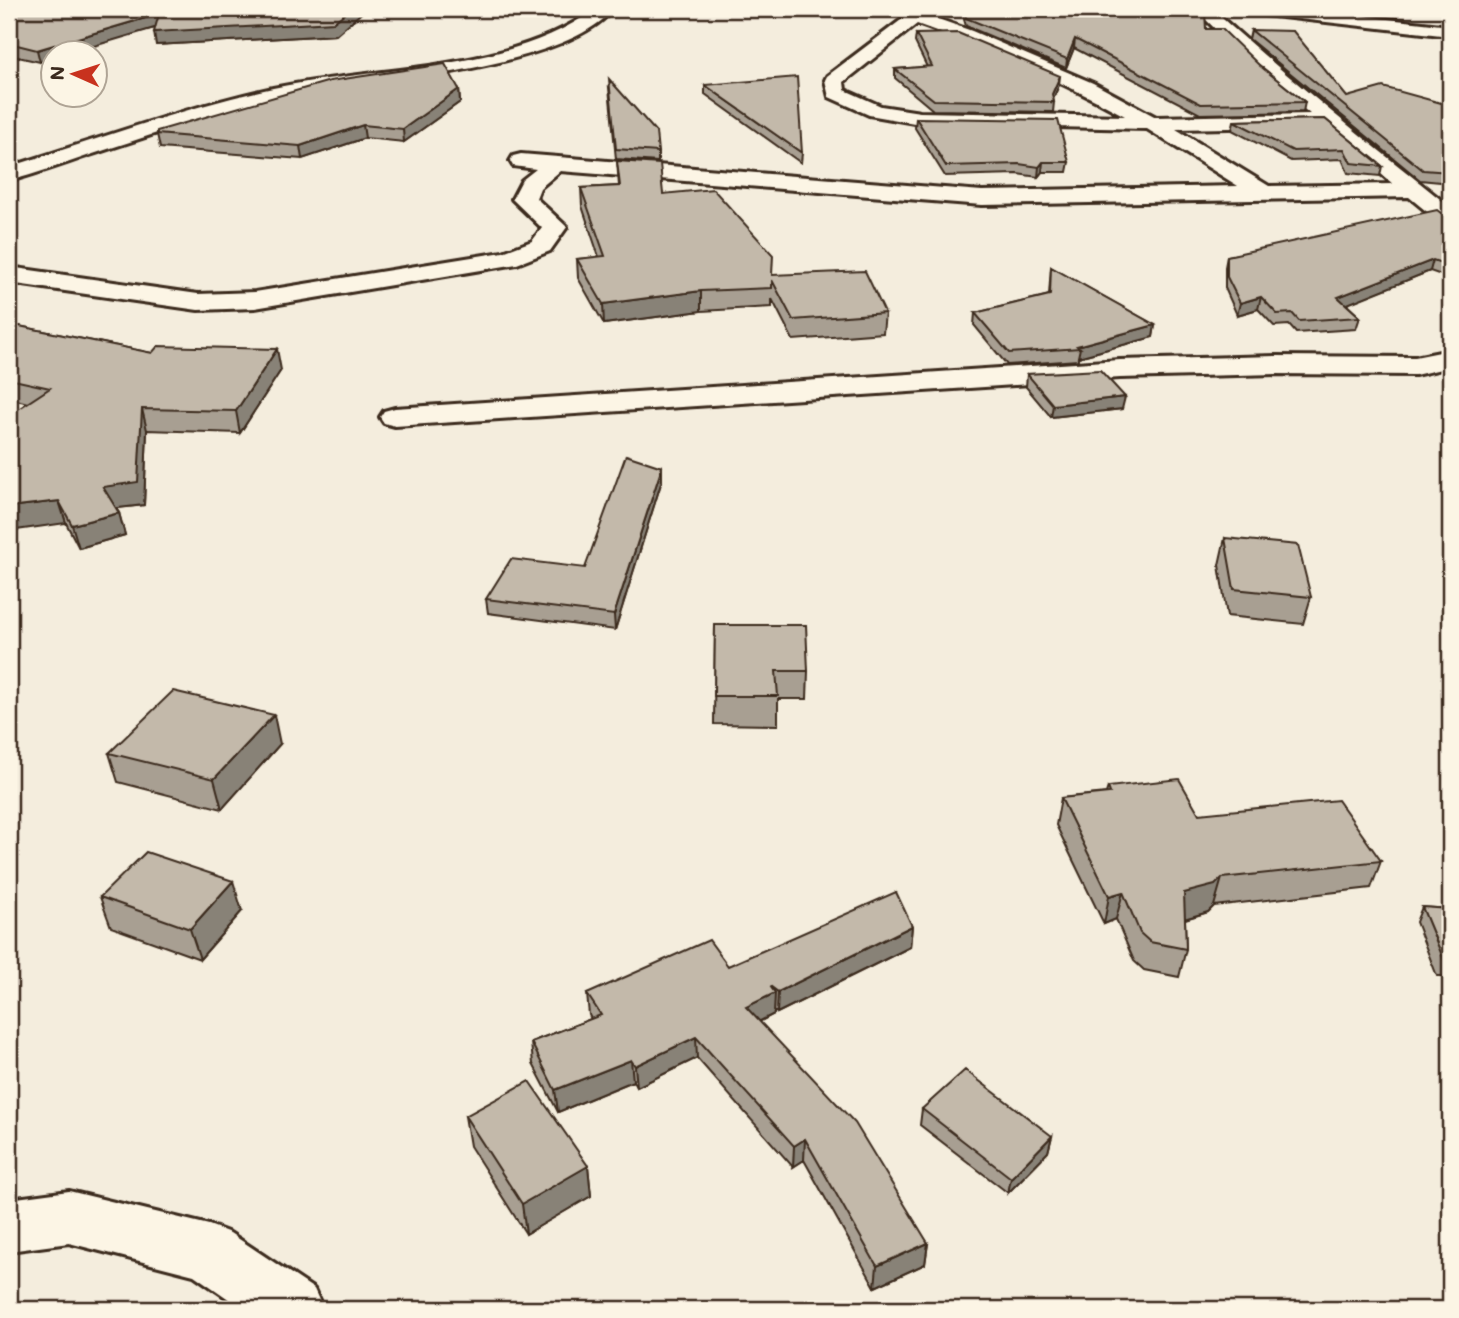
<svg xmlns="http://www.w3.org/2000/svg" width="1459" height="1318" font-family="Mali,sans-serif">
	<rect width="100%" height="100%" fill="#f4eddd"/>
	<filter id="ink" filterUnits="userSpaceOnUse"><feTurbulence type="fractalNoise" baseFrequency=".0143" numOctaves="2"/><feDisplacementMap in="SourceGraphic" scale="14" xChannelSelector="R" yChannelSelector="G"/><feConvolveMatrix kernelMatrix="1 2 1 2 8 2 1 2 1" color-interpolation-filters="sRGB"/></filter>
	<g filter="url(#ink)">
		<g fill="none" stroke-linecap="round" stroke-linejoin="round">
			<g stroke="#3b2a1e" stroke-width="6">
				<path id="street" d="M 595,9 L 613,9 C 562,74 332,84 248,106 C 194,120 142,138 90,155 C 63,164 36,174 9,181 L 9,167 C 96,140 183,108 273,88 C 376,66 508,73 595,9 Z
					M 898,9 L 916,9 L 921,13 L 972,31 L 1093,83 L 1156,117 L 1310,114 L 1259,72 L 1195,9 L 1212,9 C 1289,79 1371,144 1450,207 L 1450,226 L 1442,224 L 1409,197 L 982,205 L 560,171 L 540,188 L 536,198 L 567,227 L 550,251 L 517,264 L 255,308 L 198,310 L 9,283 L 9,267 L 198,294 L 255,292 L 503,252 L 532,241 L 542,228 L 512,199 L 522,180 L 536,169 L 513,166 L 510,161 L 513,156 L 521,154 L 982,191 L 1238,186 L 1147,129 L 920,124 L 869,115 L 829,97 L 825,80 L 827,76 L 905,17 ZM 917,24 C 989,49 1059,80 1125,116 L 920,112 L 881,106 L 845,90 L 844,82 ZM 1324,126 L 1393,184 L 1269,186 L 1176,129 Z
					M 1450,350 L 1450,367 L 1415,375 L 1276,374 L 1120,378 L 395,426 L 384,423 L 380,417 L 384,411 L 395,408 L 1120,360 L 1276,356 L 1415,357 Z
					M 69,1191 L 209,1225 L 230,1233 L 314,1289 L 323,1309 L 243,1309 L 194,1275 L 69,1243 L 9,1251 L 9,1199 Z"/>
			</g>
			<g stroke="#3b2a1e" stroke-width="6">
				<path id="secondary" d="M 1248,9 L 1298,9 L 1450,26 L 1450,36 L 1256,14 Z"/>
			</g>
			<use href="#street" fill="#fcf5e5" fill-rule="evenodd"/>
			<use href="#secondary" fill="#fcf5e5" fill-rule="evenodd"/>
		</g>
		<path fill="#a89f92" stroke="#3b2a1e" stroke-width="2" d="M 9,9 L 336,35 L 156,45 L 155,28 L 52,52 L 52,59 L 40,62 L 9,55 Z
			M 961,9 L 1201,9 L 1206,29 L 1259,65 L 1305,102 L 1303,112 L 1200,114 L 1074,48 L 1066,68 L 966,26 Z
			M 1251,30 L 1347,97 L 1441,103 L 1450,101 L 1450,183 L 1420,180 L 1249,39 Z
			M 916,34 L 1059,85 L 1053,98 L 1054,102 L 1053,112 L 933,110 L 895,78 L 895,69 L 927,67 L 915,42 Z
			M 705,85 L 802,153 L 801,163 L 705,94 Z
			M 609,88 L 658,152 L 658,162 L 616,159 Z
			M 459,89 L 460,102 L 404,142 L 365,138 L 302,159 L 160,148 L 157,134 Z
			M 916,118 L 1069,162 L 1067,172 L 1042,172 L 1038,177 L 1017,174 L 945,176 L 915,128 Z
			M 1325,119 L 1382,166 L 1380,176 L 1348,173 L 1342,159 L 1291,161 L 1232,130 L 1234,121 Z
			M 617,161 L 772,275 L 885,313 L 883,333 L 793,340 L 772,299 L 772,307 L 701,311 L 604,324 L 578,278 L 577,259 L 599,257 L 582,206 L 581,188 L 619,186 Z
			M 1445,216 L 1450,217 L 1450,278 L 1430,271 L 1346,304 L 1360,317 L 1356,329 L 1296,333 L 1289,325 L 1274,326 L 1258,309 L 1237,315 L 1225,288 L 1225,267 L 1227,256 Z
			M 1051,267 L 1155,325 L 1153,337 L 1078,357 L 1078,360 L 1007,365 L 974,325 L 975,313 L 1049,295 Z
			M 9,324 L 152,353 L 281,370 L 240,433 L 147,430 L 144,505 L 116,508 L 119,513 L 125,535 L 79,548 L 66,523 L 28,403 L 9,398 Z
			M 1027,374 L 1122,409 L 1051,417 L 1026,387 Z
			M 662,467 L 662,480 L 615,630 L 488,613 L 486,599 L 585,568 Z
			M 1225,538 L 1311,597 L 1303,624 L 1227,616 L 1219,565 Z
			M 715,625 L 808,671 L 807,699 L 778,699 L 778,725 L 714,724 Z
			M 280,744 L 222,809 L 118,782 L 109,753 Z
			M 1108,787 L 1199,814 L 1381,861 L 1371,888 L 1214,906 L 1208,912 L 1185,919 L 1186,949 L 1179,977 L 1144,970 L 1134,961 L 1116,919 L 1104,924 L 1056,825 L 1061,798 L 1106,793 Z
			M 100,897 L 242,911 L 200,959 L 111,927 Z
			M 1422,907 L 1450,909 L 1450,976 L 1437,976 L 1416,922 Z
			M 912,926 L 910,947 L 777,1013 L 774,1011 L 774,1014 L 759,1022 L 928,1243 L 925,1264 L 875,1287 L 804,1160 L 793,1167 L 697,1058 L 637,1087 L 633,1081 L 558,1112 L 533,1064 L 531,1042 L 591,1019 L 589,1015 L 587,994 L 728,966 Z
			M 922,1109 L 1052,1136 L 1048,1152 L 1008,1193 L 920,1125 Z
			M 465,1116 L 588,1166 L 591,1196 L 526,1234 L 470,1146 Z"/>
		<path fill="#888277" stroke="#3b2a1e" stroke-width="2" d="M 350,9 L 366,9 L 336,35 L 156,45 L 154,32 Z
			M 159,14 L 161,26 L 74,52 L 52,52 L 52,59 L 40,62 L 37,50 Z
			M 1075,39 L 1074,48 L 1066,68 L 1067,59 Z
			M 1060,76 L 1059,85 L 1051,104 L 1052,94 Z
			M 459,89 L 460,102 L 404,142 L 403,129 Z
			M 363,125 L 365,138 L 302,159 L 300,146 Z
			M 1043,162 L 1042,172 L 1038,177 L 1039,167 Z
			M 1433,260 L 1430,271 L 1335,309 L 1338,297 Z
			M 701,291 L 701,311 L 604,324 L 603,304 Z
			M 1261,297 L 1258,309 L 1237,315 L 1240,303 Z
			M 1155,325 L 1153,337 L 1078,357 L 1080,348 L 1077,346 Z
			M 277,349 L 281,370 L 240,433 L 236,411 Z
			M 1125,397 L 1122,409 L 1051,417 L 1053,405 Z
			M 142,409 L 147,430 L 144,505 L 110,509 L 103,487 Z
			M 662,467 L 662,480 L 615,630 L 614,615 Z
			M 59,501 L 66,523 L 9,531 L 9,507 Z
			M 119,513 L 125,535 L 79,548 L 72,525 Z
			M 274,715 L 280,744 L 222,809 L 214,779 Z
			M 1222,878 L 1214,906 L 1208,912 L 1177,921 L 1184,893 Z
			M 233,881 L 242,911 L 200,959 L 190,929 Z
			M 1123,892 L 1116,919 L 1104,924 L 1109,896 Z
			M 912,926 L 910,947 L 777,1013 L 778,992 Z
			M 775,993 L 774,1014 L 746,1028 L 746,1007 Z
			M 696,1037 L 697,1058 L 637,1087 L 635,1066 Z
			M 631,1060 L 633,1081 L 558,1112 L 555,1090 Z
			M 1052,1136 L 1048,1152 L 1008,1193 L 1011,1178 Z
			M 805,1139 L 804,1160 L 793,1167 L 794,1146 Z
			M 588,1166 L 591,1196 L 526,1234 L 522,1204 Z
			M 928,1243 L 925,1264 L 875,1287 L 877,1266 Z"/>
		<path fill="#c3b9aa" stroke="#3b2a1e" stroke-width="2" d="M 9,9 L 350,9 L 334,22 L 154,32 L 159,14 L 37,50 L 9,43 Z
			M 964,9 L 1201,9 L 1205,12 L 1206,29 L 1222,29 L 1259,65 L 1305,102 L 1201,104 L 1075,39 L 1067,59 L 966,18 Z
			M 1251,30 L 1293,31 L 1347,97 L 1383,87 L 1441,103 L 1450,101 L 1450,172 L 1423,170 Z
			M 958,33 L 1060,76 L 1052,94 L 1054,102 L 934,100 L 895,69 L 932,66 L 916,34 Z
			M 445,64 L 459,89 L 403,129 L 363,125 L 300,146 L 157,134 L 157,131 L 330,81 Z
			M 797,77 L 802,153 L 705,85 Z
			M 609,79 L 656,132 L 658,152 L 616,149 Z
			M 916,118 L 1058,120 L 1069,162 L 1043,162 L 1039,167 L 1019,164 L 946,166 Z
			M 1325,119 L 1382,166 L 1351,163 L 1344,149 L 1293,151 L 1234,121 Z
			M 617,161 L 660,164 L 663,194 L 713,189 L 773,255 L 772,275 L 865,271 L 885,313 L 793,320 L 772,280 L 772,288 L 701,291 L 603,304 L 577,259 L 605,256 L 581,188 L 620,186 Z
			M 1437,210 L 1445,216 L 1450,217 L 1450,266 L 1433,260 L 1338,297 L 1360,317 L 1299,321 L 1292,313 L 1277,314 L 1261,297 L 1240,303 L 1227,277 L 1227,256 Z
			M 1051,267 L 1155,325 L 1077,346 L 1080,348 L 1009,353 L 975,313 L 1050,295 Z
			M 9,324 L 152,353 L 158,346 L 277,349 L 236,411 L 142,409 L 138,482 L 103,487 L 119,513 L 72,525 L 59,501 L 9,507 L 9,415 L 50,388 L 9,379 Z
			M 1100,370 L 1125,397 L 1053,405 L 1027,374 Z
			M 626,455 L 662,467 L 614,615 L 486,599 L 511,559 L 585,568 Z
			M 1225,538 L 1298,545 L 1311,597 L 1234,589 Z
			M 715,625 L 806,625 L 808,671 L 776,671 L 778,696 L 714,696 Z
			M 173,691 L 274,715 L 214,779 L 109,753 Z
			M 1179,779 L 1199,814 L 1338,800 L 1381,861 L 1222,878 L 1215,885 L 1184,893 L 1186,949 L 1150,942 L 1140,933 L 1123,892 L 1109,896 L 1061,798 L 1110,793 L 1108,787 Z
			M 146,852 L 233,881 L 190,929 L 100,897 Z
			M 896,892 L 912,926 L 778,992 L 770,986 L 775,993 L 746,1007 L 855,1123 L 928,1243 L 877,1266 L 805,1139 L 794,1146 L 696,1037 L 635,1066 L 631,1060 L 555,1090 L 531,1042 L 601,1015 L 587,994 L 709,940 L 728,966 Z
			M 1422,907 L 1450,909 L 1450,961 L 1444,960 Z
			M 965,1070 L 1052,1136 L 1011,1178 L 922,1109 Z
			M 529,1081 L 588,1166 L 522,1204 L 465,1116 Z"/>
	</g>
	<rect width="1459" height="1318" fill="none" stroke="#fcf5e5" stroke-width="35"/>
	<rect x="18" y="18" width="1424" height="1283" fill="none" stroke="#3b2a1e" stroke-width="2.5" filter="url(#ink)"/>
	<g transform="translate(74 74) rotate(273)"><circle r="33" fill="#fcf5e5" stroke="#afa495" stroke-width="2"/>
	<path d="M0-5L12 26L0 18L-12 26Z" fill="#c8321e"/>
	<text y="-10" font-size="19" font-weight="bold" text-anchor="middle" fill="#3b2a1e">N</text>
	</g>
</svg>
